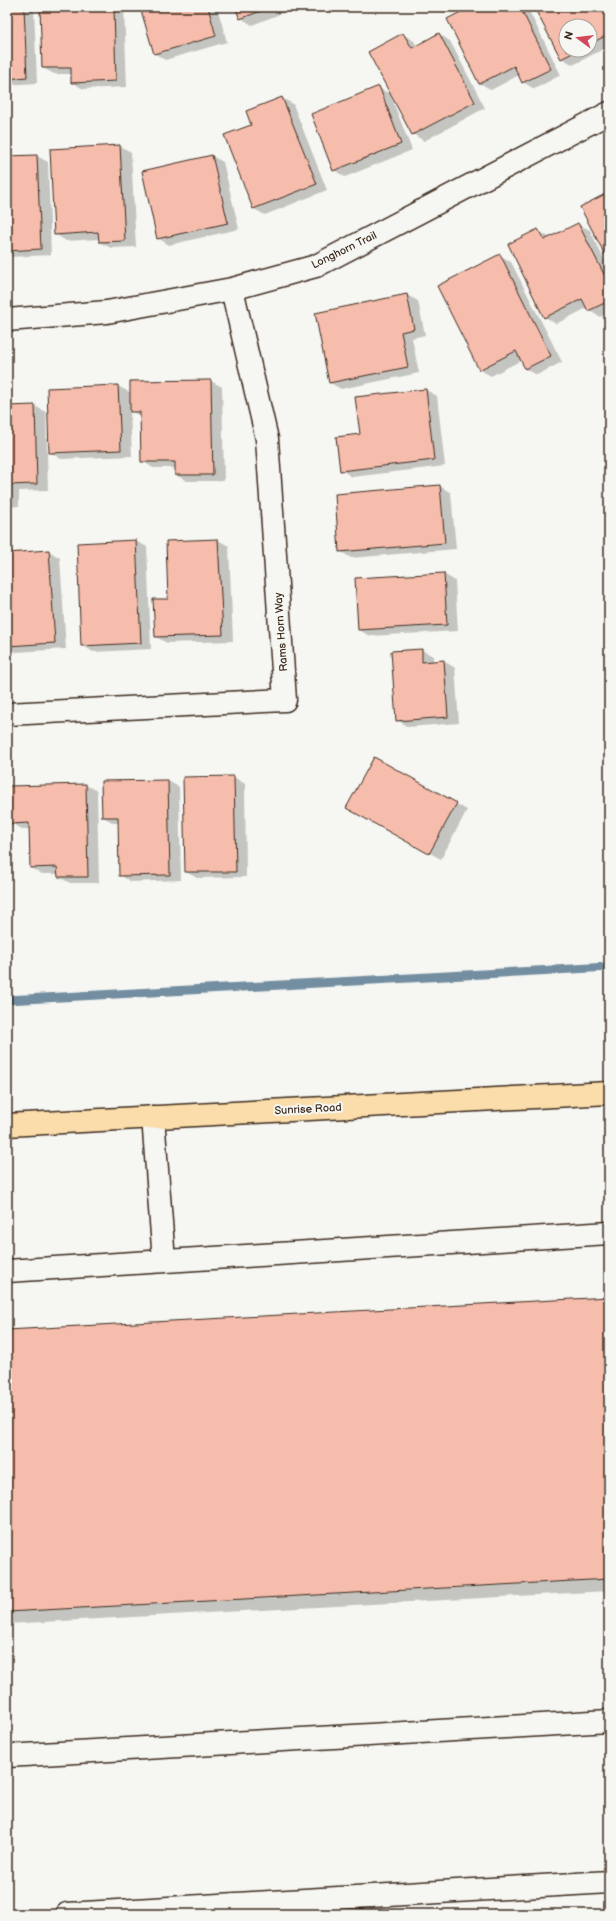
<svg xmlns="http://www.w3.org/2000/svg" width="616" height="1921" font-family="'Balsamiq Sans',sans-serif">
	<rect width="100%" height="100%" fill="#f6f6f2"/>
	<filter id="ink" filterUnits="userSpaceOnUse"><feTurbulence type="fractalNoise" baseFrequency=".025" numOctaves="2"/><feDisplacementMap in="SourceGraphic" scale="8" xChannelSelector="R" yChannelSelector="G"/><feConvolveMatrix kernelMatrix="1 2 1 2 8 2 1 2 1" color-interpolation-filters="sRGB"/></filter>
	<g filter="url(#ink)">
		<path fill="#0003" fill-rule="evenodd" d="M 7,7 L 34,7 L 37,83 L 7,85 L 7,103 Z
			M 41,7 L 124,7 L 127,87 L 83,89 L 72,82 L 72,74 L 54,74 L 43,68 Z
			M 141,7 L 217,7 L 227,42 L 165,60 L 154,53 Z
			M 236,7 L 298,7 L 252,25 L 241,18 Z
			M 472,7 L 527,7 L 561,75 L 534,89 L 523,82 L 519,75 L 491,90 L 480,83 Z
			M 536,7 L 609,7 L 609,46 L 573,65 L 562,58 ZM 566,26 L 590,26 L 590,50 L 566,50 Z
			M 403,34 L 414,41 L 417,46 L 439,34 L 450,41 L 485,108 L 424,141 L 413,134 Z
			M 379,88 L 390,94 L 412,150 L 345,177 L 334,170 Z
			M 282,98 L 293,104 L 327,190 L 265,215 L 254,209 L 226,136 L 252,126 L 247,112 Z
			M 120,146 L 131,152 L 136,247 L 111,248 L 99,242 L 99,239 L 66,241 L 55,234 Z
			M 37,156 L 48,162 L 51,255 L 7,257 L 7,157 Z
			M 212,156 L 223,162 L 239,229 L 169,245 L 158,238 Z
			M 578,224 L 590,230 L 609,270 L 609,312 L 600,317 L 588,310 L 587,308 L 556,324 L 545,317 L 538,230 L 550,238 Z
			M 500,255 L 511,262 L 562,362 L 537,375 L 526,369 L 522,360 L 491,376 L 480,370 Z
			M 407,295 L 418,301 L 425,335 L 412,338 L 419,373 L 341,389 L 330,383 L 316,313 Z
			M 211,381 L 222,387 L 224,481 L 187,481 L 176,475 L 176,468 L 153,468 L 142,461 L 141,417 L 130,410 L 132,456 L 61,459 L 50,452 L 48,389 L 118,386 L 131,393 Z
			M 426,390 L 437,396 L 445,466 L 352,477 L 341,470 L 361,435 Z
			M 35,406 L 46,412 L 48,490 L 19,491 L 19,506 L 7,507 L 7,407 Z
			M 440,486 L 451,493 L 456,549 L 351,558 L 340,551 Z
			M 218,540 L 229,546 L 233,641 L 167,643 L 156,637 L 169,600 L 167,542 Z
			M 136,541 L 147,547 L 151,649 L 93,652 L 82,645 Z
			M 49,551 L 60,558 L 66,649 L 16,652 L 7,647 L 7,554 Z
			M 444,574 L 455,581 L 458,631 L 370,636 L 359,630 Z
			M 422,650 L 433,656 L 433,662 L 444,661 L 455,668 L 459,723 L 408,727 L 397,720 Z
			M 234,777 L 245,784 L 246,877 L 197,878 L 186,872 L 184,778 Z
			M 168,781 L 179,787 L 181,880 L 131,882 L 120,875 L 119,823 L 114,823 L 103,817 Z
			M 86,785 L 97,791 L 99,883 L 70,883 L 59,877 L 59,874 L 42,874 L 31,868 L 30,829 L 22,829 L 11,823 Z
			M 456,804 L 467,810 L 441,859 L 358,814 Z
			M 7,860 L 8,890 L 7,890 Z
			M 609,1298 L 609,1591 L 7,1624 L 7,1331 Z"/>
		<g fill="none" stroke-linecap="round" stroke-linejoin="round">
			<path stroke="#738ea1" stroke-width="9" d="M 7,1000 L 609,967"/>
		</g>
		<path fill="#f6bdac" stroke="#3b2a1e" d="M 7,7 L 24,7 L 27,77 L 7,79 Z
			M 40,7 L 114,7 L 116,81 L 71,83 L 71,68 L 42,68 Z
			M 140,7 L 208,7 L 216,36 L 154,54 Z
			M 235,7 L 271,7 L 240,19 Z
			M 470,7 L 520,7 L 551,69 L 522,83 L 514,66 L 479,84 L 447,19 Z
			M 534,7 L 609,7 L 609,34 L 590,44 L 590,26 L 566,26 L 566,50 L 578,50 L 561,59 Z
			M 403,33 L 412,48 L 439,33 L 475,102 L 412,135 L 368,52 Z
			M 379,86 L 401,144 L 333,171 L 311,114 Z
			M 282,97 L 317,184 L 253,209 L 224,135 L 251,125 L 246,111 Z
			M 120,145 L 125,241 L 99,242 L 98,232 L 54,235 L 50,149 Z
			M 37,155 L 41,249 L 7,251 L 7,156 Z
			M 212,155 L 228,223 L 157,239 L 142,171 Z
			M 609,192 L 609,262 L 580,207 Z
			M 578,223 L 609,284 L 609,301 L 588,311 L 582,299 L 544,318 L 508,244 L 538,229 L 544,240 Z
			M 500,254 L 551,356 L 525,369 L 516,351 L 479,370 L 437,286 Z
			M 407,294 L 414,329 L 401,332 L 408,367 L 329,383 L 315,313 Z
			M 211,380 L 213,475 L 175,475 L 175,462 L 141,462 L 140,412 L 130,412 L 130,381 Z
			M 118,385 L 121,450 L 49,453 L 47,388 Z
			M 426,389 L 434,460 L 340,471 L 336,437 L 360,434 L 355,397 Z
			M 35,405 L 37,484 L 8,485 L 7,500 L 7,406 Z
			M 440,485 L 445,543 L 339,552 L 335,494 Z
			M 218,539 L 223,635 L 155,637 L 153,599 L 168,599 L 166,541 Z
			M 136,540 L 141,643 L 81,646 L 77,543 Z
			M 49,550 L 55,643 L 7,646 L 7,553 Z
			M 444,573 L 447,625 L 358,630 L 355,578 Z
			M 422,649 L 422,662 L 444,660 L 448,717 L 396,721 L 391,651 Z
			M 374,757 L 457,803 L 429,854 L 346,808 Z
			M 234,776 L 236,872 L 185,872 L 183,777 Z
			M 168,780 L 170,875 L 119,876 L 118,817 L 102,817 L 101,781 Z
			M 86,784 L 88,877 L 58,877 L 57,867 L 30,868 L 29,823 L 10,824 L 9,786 Z
			M 609,1297 L 609,1579 L 7,1612 L 7,1330 Z"/>
		<g fill="none" stroke-linecap="round" stroke-linejoin="round">
			<g stroke="#3b2a1e" stroke-width="25">
				<path id="minor" d="M 7,320 L 107,312 L 232,289 L 316,266 L 609,113
					M 7,714 L 285,700 L 267,439 L 232,289
					M 153,1117 L 164,1261
					M 7,1271 L 609,1233
					M 7,1756 L 609,1721
					M 67,1914 L 609,1882"/>
			</g>
			<g stroke="#3b2a1e" stroke-width="25">
				<path id="major" d="M 7,1125 L 609,1093"/>
			</g>
			<use href="#minor" stroke="#f6f6f2" stroke-width="22"/>
			<use href="#major" stroke="#fbddab" stroke-width="22"/>
		</g>
	</g>
	<g text-anchor="middle" dominant-baseline="central" stroke-width="4" stroke-linejoin="round" paint-order="stroke">
		<g font-size="11" fill="#3b2a1e" stroke="#f6f6f2">
			<text transform="translate(344 250) rotate(-26)">Longhorn Trail</text>
			<text transform="translate(281 632) rotate(-94)">Rams Horn Way</text>
			<text transform="translate(308 1109) rotate(-3)">Sunrise Road</text>
		</g>
	</g>
	<rect width="616" height="1921" fill="none" stroke="#f6f6f2" stroke-width="24"/>
	<rect x="12" y="12" width="592" height="1897" fill="none" stroke="#3b2a1e" stroke-width="1.5" filter="url(#ink)"/>
	<g transform="translate(578 38) rotate(285)"><circle r="19" fill="#f6f6f2" stroke="#aba49d"/>
	<path d="M0-3L7 15L0 10L-7 15Z" fill="#d1495b"/>
	<text y="-6" font-size="11" font-weight="bold" text-anchor="middle" fill="#3b2a1e">N</text>
	</g>
</svg>
